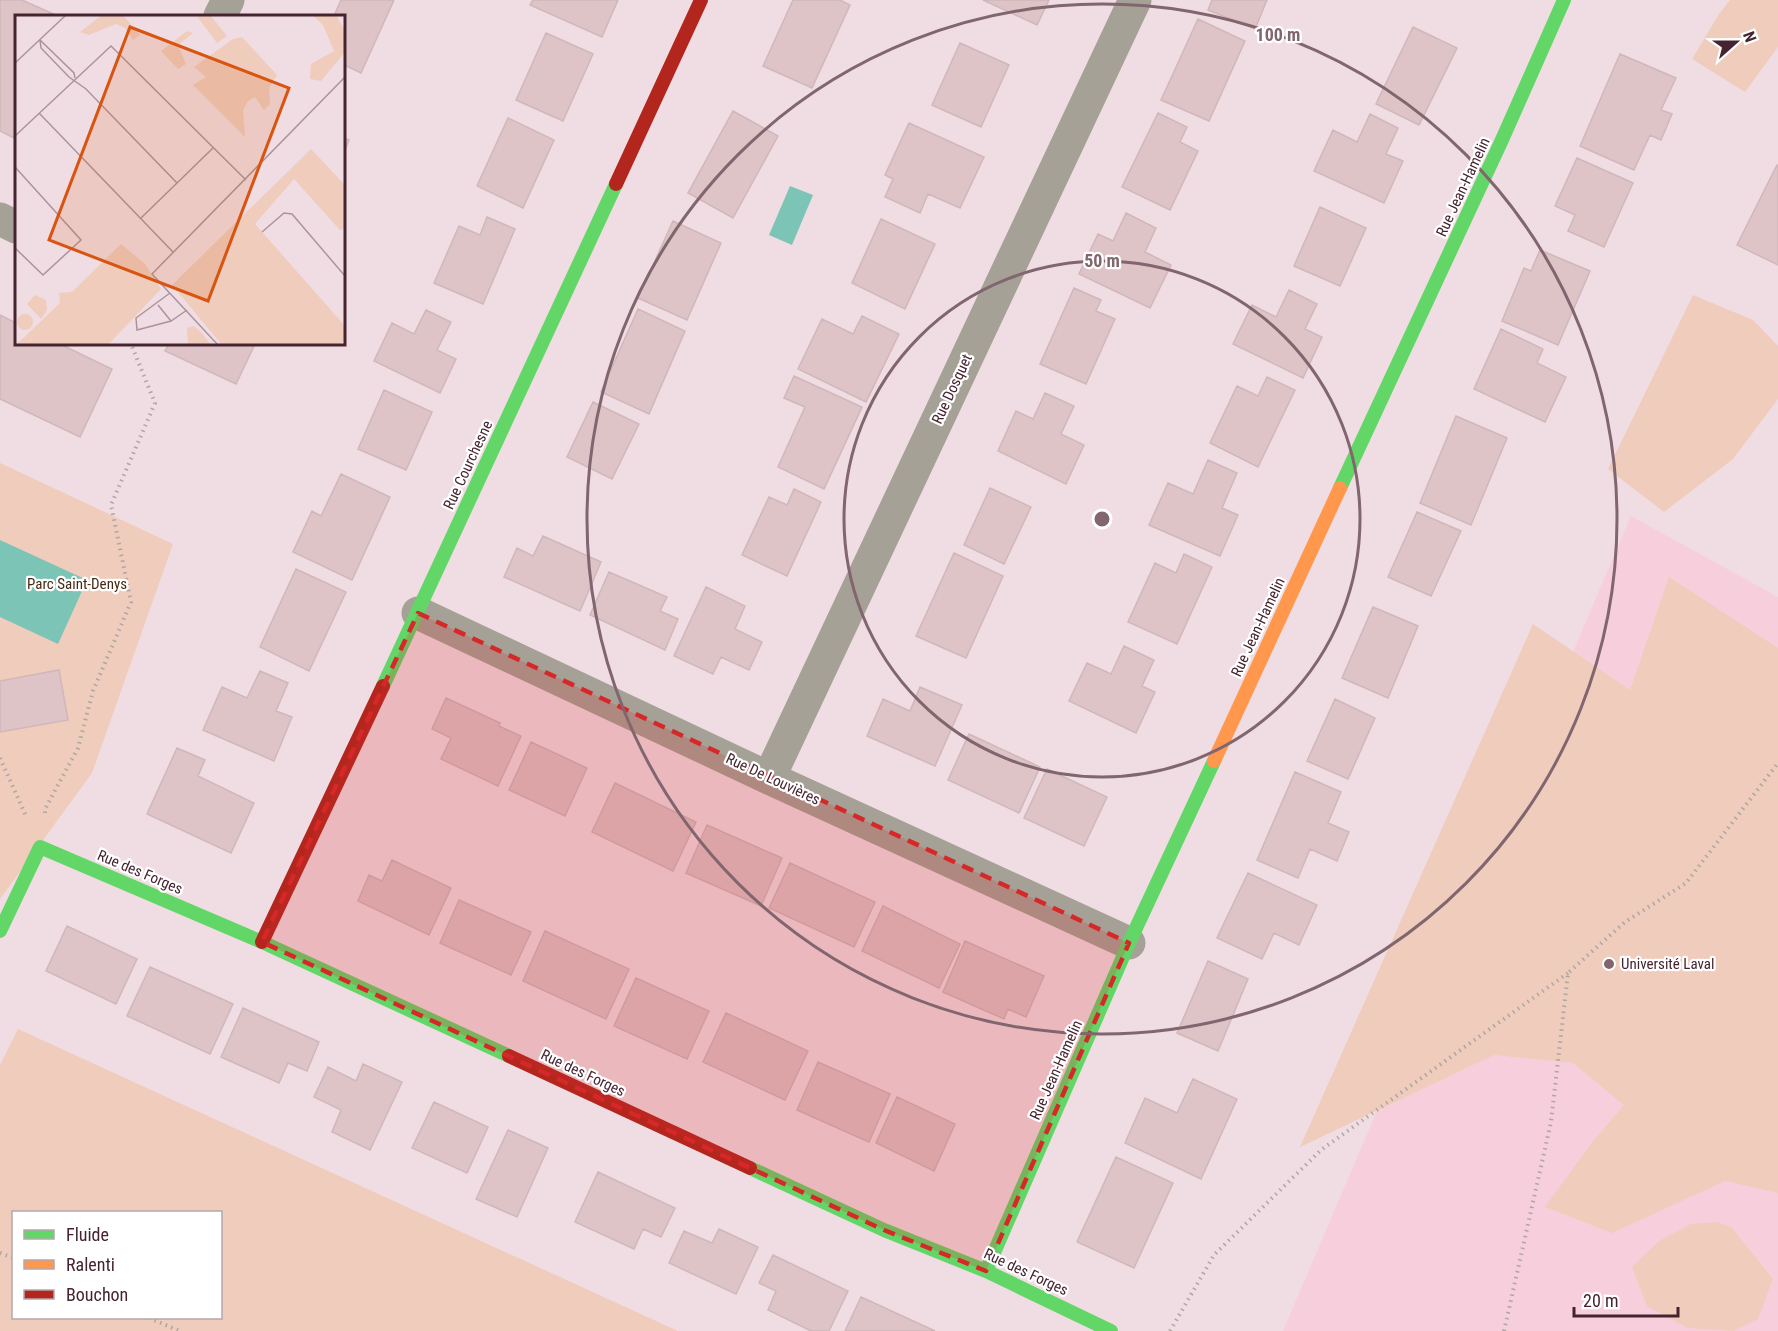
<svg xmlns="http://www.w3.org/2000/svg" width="1778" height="1331" font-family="'Roboto Condensed',sans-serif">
	<rect width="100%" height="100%" fill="#f0dde3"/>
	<path fill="#f7cfdc" d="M 1631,516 L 1778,597 L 1778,1331 L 1283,1331 Z"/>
	<path fill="#efccbc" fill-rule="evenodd" d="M 1730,0 L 1778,0 L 1778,47 L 1745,92 L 1692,59 L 1719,14 Z
		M 1693,295 L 1753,320 L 1778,346 L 1778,399 L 1733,459 L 1664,512 L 1608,469 Z
		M 0,463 L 173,544 L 92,773 L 0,899 Z
		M 1669,577 L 1778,648 L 1778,1193 L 1725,1181 L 1612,1233 L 1545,1207 L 1590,1145 L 1624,1105 L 1573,1063 L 1494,1055 L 1300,1147 L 1533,624 L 1630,690 Z
		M 18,1029 L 678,1331 L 0,1331 L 0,1065 ZM 14,1212 L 220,1212 L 220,1318 L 14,1318 Z
		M 1718,1222 L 1732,1228 L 1773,1279 L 1758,1319 L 1733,1331 L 1688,1328 L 1647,1306 L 1632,1267 L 1659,1241 L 1691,1224 Z"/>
	<path fill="#7cc4b5" d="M 790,186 L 813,195 L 792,245 L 769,235 Z
		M 0,540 L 87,580 L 58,644 L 0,617 Z"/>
	<path fill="#dec4c7" stroke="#d0b7ba" stroke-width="1.5" d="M 0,0 L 22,0 L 58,16 L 16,16 L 16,139 L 0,131 Z
		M 341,0 L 394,0 L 361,73 L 344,65 L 344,16 L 334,16 Z
		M 533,0 L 618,0 L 602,37 L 530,5 Z
		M 793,0 L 840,0 L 850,5 L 812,88 L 763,66 Z
		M 983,0 L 1049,0 L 1037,25 Z
		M 1212,0 L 1267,0 L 1255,29 L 1208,10 Z
		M 1198,19 L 1245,41 L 1209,121 L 1161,100 Z
		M 1413,27 L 1457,48 L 1419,125 L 1376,104 Z
		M 546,33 L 593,54 L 563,121 L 516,100 Z
		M 960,43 L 1009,65 L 981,127 L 932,105 Z
		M 1620,54 L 1676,78 L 1661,110 L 1672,114 L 1661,140 L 1650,135 L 1634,170 L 1580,146 Z
		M 733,111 L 778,136 L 733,218 L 688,193 Z
		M 1158,113 L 1187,127 L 1180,142 L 1198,151 L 1170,210 L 1122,187 Z
		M 1370,114 L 1398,128 L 1386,154 L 1403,161 L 1384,203 L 1314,171 L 1333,130 L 1357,142 Z
		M 508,118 L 554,140 L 523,208 L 477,186 Z
		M 909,123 L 984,157 L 960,208 L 928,194 L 920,213 L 885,197 L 893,179 L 885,175 Z
		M 344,138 L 349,140 L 344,153 Z
		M 1577,158 L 1633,183 L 1604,247 L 1568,231 L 1575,215 L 1555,206 Z
		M 1777,165 L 1778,166 L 1778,265 L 1737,245 Z
		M 1320,207 L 1366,228 L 1340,286 L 1294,266 Z
		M 1126,213 L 1156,228 L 1145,252 L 1171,265 L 1150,308 L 1079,274 L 1098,234 L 1113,241 Z
		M 487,217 L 515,229 L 483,304 L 434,283 L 459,226 L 480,235 Z
		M 881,219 L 935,244 L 905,309 L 852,283 Z
		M 673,221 L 721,243 L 687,320 L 638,298 Z
		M 1540,250 L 1590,271 L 1558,345 L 1502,321 L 1524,268 L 1531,271 Z
		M 1074,288 L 1101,300 L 1096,311 L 1115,319 L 1086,384 L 1040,364 Z
		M 1289,290 L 1317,304 L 1305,329 L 1322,337 L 1303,378 L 1233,344 L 1252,305 L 1276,317 Z
		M 638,309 L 685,331 L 649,414 L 601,392 Z
		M 426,310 L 451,322 L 437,350 L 456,359 L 440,393 L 374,361 L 392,323 L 414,334 Z
		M 0,315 L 16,323 L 16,344 L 60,344 L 112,369 L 80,437 L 0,399 Z
		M 862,316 L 899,334 L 866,402 L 798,369 L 822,319 L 853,334 Z
		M 1501,329 L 1543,349 L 1537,363 L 1566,377 L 1545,422 L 1474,389 Z
		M 169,344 L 255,344 L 236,384 L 165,351 Z
		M 794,376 L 862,407 L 824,489 L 778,467 L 805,407 L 784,398 Z
		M 1267,377 L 1295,390 L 1258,467 L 1210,443 L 1237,386 L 1258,396 Z
		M 384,390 L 432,412 L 406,470 L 358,449 Z
		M 1045,393 L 1074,406 L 1061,434 L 1084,445 L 1066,484 L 998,451 L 1016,411 L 1033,419 Z
		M 593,402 L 639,424 L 612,479 L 567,457 Z
		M 1456,416 L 1507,438 L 1471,525 L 1420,503 Z
		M 1208,460 L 1237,473 L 1222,508 L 1238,515 L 1220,556 L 1149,525 L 1168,483 L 1193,494 Z
		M 341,474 L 390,497 L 352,580 L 293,552 L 312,511 L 321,516 Z
		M 990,488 L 1031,507 L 1004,564 L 964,545 Z
		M 794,489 L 821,502 L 787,576 L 742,555 L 769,497 L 787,505 Z
		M 1417,512 L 1461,531 L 1431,596 L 1388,577 Z
		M 543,536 L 601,562 L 580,611 L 504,577 L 517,548 L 533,556 Z
		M 954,553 L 1003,576 L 966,658 L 916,636 Z
		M 1184,554 L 1212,567 L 1177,644 L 1128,622 L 1155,563 L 1176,573 Z
		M 296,569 L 346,592 L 309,671 L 260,647 Z
		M 609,572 L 667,597 L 660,611 L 678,619 L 665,650 L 590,615 Z
		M 706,587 L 745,606 L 735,629 L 762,642 L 749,670 L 721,657 L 713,674 L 674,656 Z
		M 1373,607 L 1418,626 L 1388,698 L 1342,678 Z
		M 1124,646 L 1154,660 L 1142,686 L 1155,692 L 1136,733 L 1069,701 L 1087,663 L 1111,674 Z
		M 59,670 L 68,720 L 0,732 L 0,681 Z
		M 260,671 L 288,683 L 276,711 L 292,717 L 274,761 L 203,730 L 222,687 L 247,698 Z
		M 920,687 L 962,705 L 935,766 L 867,736 L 883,699 L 910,711 Z
		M 446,698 L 500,723 L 499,726 L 521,736 L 498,786 L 441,759 L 451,738 L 432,729 Z
		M 1335,699 L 1375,718 L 1348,779 L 1307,761 Z
		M 969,734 L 1040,767 L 1019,813 L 948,780 Z
		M 531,742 L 587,768 L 565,816 L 509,790 Z
		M 177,748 L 205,760 L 198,776 L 254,803 L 231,853 L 147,814 Z
		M 1047,769 L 1107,797 L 1084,846 L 1024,818 Z
		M 1295,772 L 1341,792 L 1328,823 L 1349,832 L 1337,861 L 1310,849 L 1298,878 L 1257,860 Z
		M 615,783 L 696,822 L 673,871 L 592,832 Z
		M 707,825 L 782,858 L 761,906 L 686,873 Z
		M 392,860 L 451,888 L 429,935 L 358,901 L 369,875 L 382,881 Z
		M 790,863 L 875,902 L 854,947 L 769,908 Z
		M 1248,873 L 1317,905 L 1299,945 L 1274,933 L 1262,959 L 1217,938 Z
		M 459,900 L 531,932 L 511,975 L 440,943 Z
		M 883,906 L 960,944 L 939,988 L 862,951 Z
		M 67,926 L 137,959 L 116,1004 L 46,971 Z
		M 545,931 L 629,969 L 606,1019 L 523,981 Z
		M 965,941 L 1044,976 L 1026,1017 L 1008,1009 L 1004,1019 L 943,992 Z
		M 1208,961 L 1248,979 L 1218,1051 L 1177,1033 Z
		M 150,967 L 233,1004 L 210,1054 L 127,1016 Z
		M 636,978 L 709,1011 L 687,1059 L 614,1026 Z
		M 243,1008 L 319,1042 L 307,1071 L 288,1063 L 279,1083 L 221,1057 Z
		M 726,1013 L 808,1051 L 785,1100 L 703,1062 Z
		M 818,1062 L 890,1094 L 869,1142 L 797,1110 Z
		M 363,1064 L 402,1082 L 370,1150 L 332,1132 L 341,1110 L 314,1097 L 328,1067 L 356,1081 Z
		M 1193,1079 L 1237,1099 L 1201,1179 L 1125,1143 L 1145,1098 L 1177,1113 Z
		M 897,1097 L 955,1124 L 934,1171 L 876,1143 Z
		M 434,1102 L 488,1127 L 467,1173 L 412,1148 Z
		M 508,1130 L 548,1148 L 517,1217 L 476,1199 Z
		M 1116,1157 L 1173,1183 L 1134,1268 L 1077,1242 Z
		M 598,1172 L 675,1208 L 661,1237 L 643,1229 L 634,1249 L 575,1222 Z
		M 719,1229 L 758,1247 L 736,1294 L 669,1263 L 684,1231 L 712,1243 Z
		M 773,1255 L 848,1291 L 829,1331 L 811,1331 L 768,1310 L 776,1291 L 759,1283 Z
		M 861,1297 L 935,1331 L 845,1331 Z"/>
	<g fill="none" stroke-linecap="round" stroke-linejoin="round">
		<path stroke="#afa6a2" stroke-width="4" stroke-dasharray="1.5 4.5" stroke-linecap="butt" d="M 0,758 L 26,816
			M 45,813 L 45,809 L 78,748 L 93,691 L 131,602 L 111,505 L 155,403 L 131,344
			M 0,1253 L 14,1258
			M 149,1318 L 180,1331
			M 1170,1331 L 1214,1255 L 1321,1150 L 1568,973
			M 1504,1331 L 1551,1122 L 1568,973 L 1625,922 L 1686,883 L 1778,763"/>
		<path stroke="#a6a197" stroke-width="33" d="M 220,16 L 228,0
			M 0,219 L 16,227
			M 418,613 L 769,778 L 1129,943
			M 769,778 L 1135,0"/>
		<path stroke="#63d668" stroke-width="14" d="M 1340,488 L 1501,142 L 1564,0
			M 383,686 L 616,184
			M 0,931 L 40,847 L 262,942 L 509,1056
			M 750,1168 L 884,1230 L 986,1271 L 1111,1331
			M 986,1271 L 1129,943 L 1214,761"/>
		<path stroke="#ff974d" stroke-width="14" d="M 1214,761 L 1340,488"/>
		<path stroke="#b3261e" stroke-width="14" d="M 616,184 L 701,0
			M 262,942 L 383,686
			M 509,1056 L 750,1168"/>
	</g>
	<path fill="#d62828" fill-opacity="0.2" stroke="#d62828" stroke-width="4.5" stroke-dasharray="12 8" stroke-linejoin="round" d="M 418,613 L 1129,943 L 986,1271 L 884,1230 L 262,942 Z"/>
	<g fill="none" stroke="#81656f" stroke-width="3">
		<circle cx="1102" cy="519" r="258"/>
		<circle cx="1102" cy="519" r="515"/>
	</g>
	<circle fill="#81656f" stroke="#fff" stroke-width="2" cx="1609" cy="964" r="6"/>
	<g text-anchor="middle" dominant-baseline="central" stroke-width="4.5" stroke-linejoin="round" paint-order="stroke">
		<g font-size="15" fill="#452430" stroke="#fff">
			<text transform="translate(1463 187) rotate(-65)">Rue Jean-Hamelin</text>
			<text transform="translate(952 389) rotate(-65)">Rue Dosquet</text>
			<text transform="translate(468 465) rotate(-65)">Rue Courchesne</text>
			<text transform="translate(1258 627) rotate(-65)">Rue Jean-Hamelin</text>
			<text transform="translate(773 779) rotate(25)">Rue De Louvières</text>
			<text transform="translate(140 872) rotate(23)">Rue des Forges</text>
			<text transform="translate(1056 1070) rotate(-66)">Rue Jean-Hamelin</text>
			<text transform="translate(583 1073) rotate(25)">Rue des Forges</text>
			<text transform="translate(1026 1272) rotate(25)">Rue des Forges</text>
		</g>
		<g font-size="15" fill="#462913" stroke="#fff">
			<text x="77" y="584">Parc Saint-Denys</text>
		</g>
		<g font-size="15" fill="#452430" stroke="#fff" text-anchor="start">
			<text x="1621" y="964">Université Laval</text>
		</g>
	</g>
	<g transform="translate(15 15)">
		<rect width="330" height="330" fill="#f0dde3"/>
		<path d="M 87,0 L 108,0 L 125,20 L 118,25 L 110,13 L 101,9 L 74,20 L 65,17 ZM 181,0 L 195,0 L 212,21 L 202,28 ZM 297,0 L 321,0 L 330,16 L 330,37 L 306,66 L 295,64 L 296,49 L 319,36 L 308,10 ZM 172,16 L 178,18 L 163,30 L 171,49 L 163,54 L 146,36 ZM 227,22 L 262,60 L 254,73 L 255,89 L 249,95 L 240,82 L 233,86 L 228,95 L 230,122 L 178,70 L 191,62 L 179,52 L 218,24 ZM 296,134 L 330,170 L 330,214 L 325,215 L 279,164 L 240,209 L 330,311 L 330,325 L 323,330 L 207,330 L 157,270 ZM 106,229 L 130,249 L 146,274 L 93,330 L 1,330 L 45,288 L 44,278 L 57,277 ZM 20,280 L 31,285 L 32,295 L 26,304 L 12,289 ZM2 307a8 8 0 1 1 16 0a8 8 0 1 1-16 0ZM 179,311 L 187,318 L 196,330 L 173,330 L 172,313 Z" fill="#efccbc"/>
		<path fill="none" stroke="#ac939b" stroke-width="1.5" d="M 25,25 L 26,33 L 54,62 L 71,74 L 162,168M 25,25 L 59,58 L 60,63M 0,48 L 51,0M 24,98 L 158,237M 0,121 L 96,31 L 231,165M 0,152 L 66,225 L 28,260 L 0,233M 126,203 L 198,133M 247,217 L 269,198 L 277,199 L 330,261M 155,278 L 121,303 L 122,315 L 156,306 L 172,295M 143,290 L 156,306M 203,330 L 137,259 L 330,62"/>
		<path fill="#d85410" fill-opacity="0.15" stroke="#d85410" stroke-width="3" d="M 115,12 L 274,73 L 193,286 L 34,225 Z"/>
		<rect width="330" height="330" fill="none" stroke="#452430" stroke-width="3"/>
	</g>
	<circle cx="1102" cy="519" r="9" fill="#81656f" stroke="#fff" stroke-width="3"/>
	<g font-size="18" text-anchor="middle" font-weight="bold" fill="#81656f" stroke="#fff" stroke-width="4.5" stroke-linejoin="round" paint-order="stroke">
		<text x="1278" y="41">100 m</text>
		<text x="1102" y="267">50 m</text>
	</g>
	<rect x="12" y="1211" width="210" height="108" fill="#ffffff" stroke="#b5a7ac" stroke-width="1.5"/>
	<rect x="24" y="1230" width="30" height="9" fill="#63d668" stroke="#b5a7ac" stroke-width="1.5"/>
	<text x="66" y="1241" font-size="18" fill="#452430">Fluide</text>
	<rect x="24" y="1260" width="30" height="9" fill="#ff974d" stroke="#b5a7ac" stroke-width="1.5"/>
	<text x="66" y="1271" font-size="18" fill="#452430">Ralenti</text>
	<rect x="24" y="1290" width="30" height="9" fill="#b3261e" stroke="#b5a7ac" stroke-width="1.5"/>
	<text x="66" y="1301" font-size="18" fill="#452430">Bouchon</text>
	<g transform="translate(1736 42) rotate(69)" stroke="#ffffff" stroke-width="4.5" paint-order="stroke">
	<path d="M0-4.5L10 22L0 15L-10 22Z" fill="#452430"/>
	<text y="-9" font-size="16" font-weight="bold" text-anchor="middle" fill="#452430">N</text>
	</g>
	<path d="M1574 1307v9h104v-9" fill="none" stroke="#452430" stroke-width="3"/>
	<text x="1583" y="1307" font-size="18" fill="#452430" stroke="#ffffff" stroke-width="4.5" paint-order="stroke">20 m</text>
</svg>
